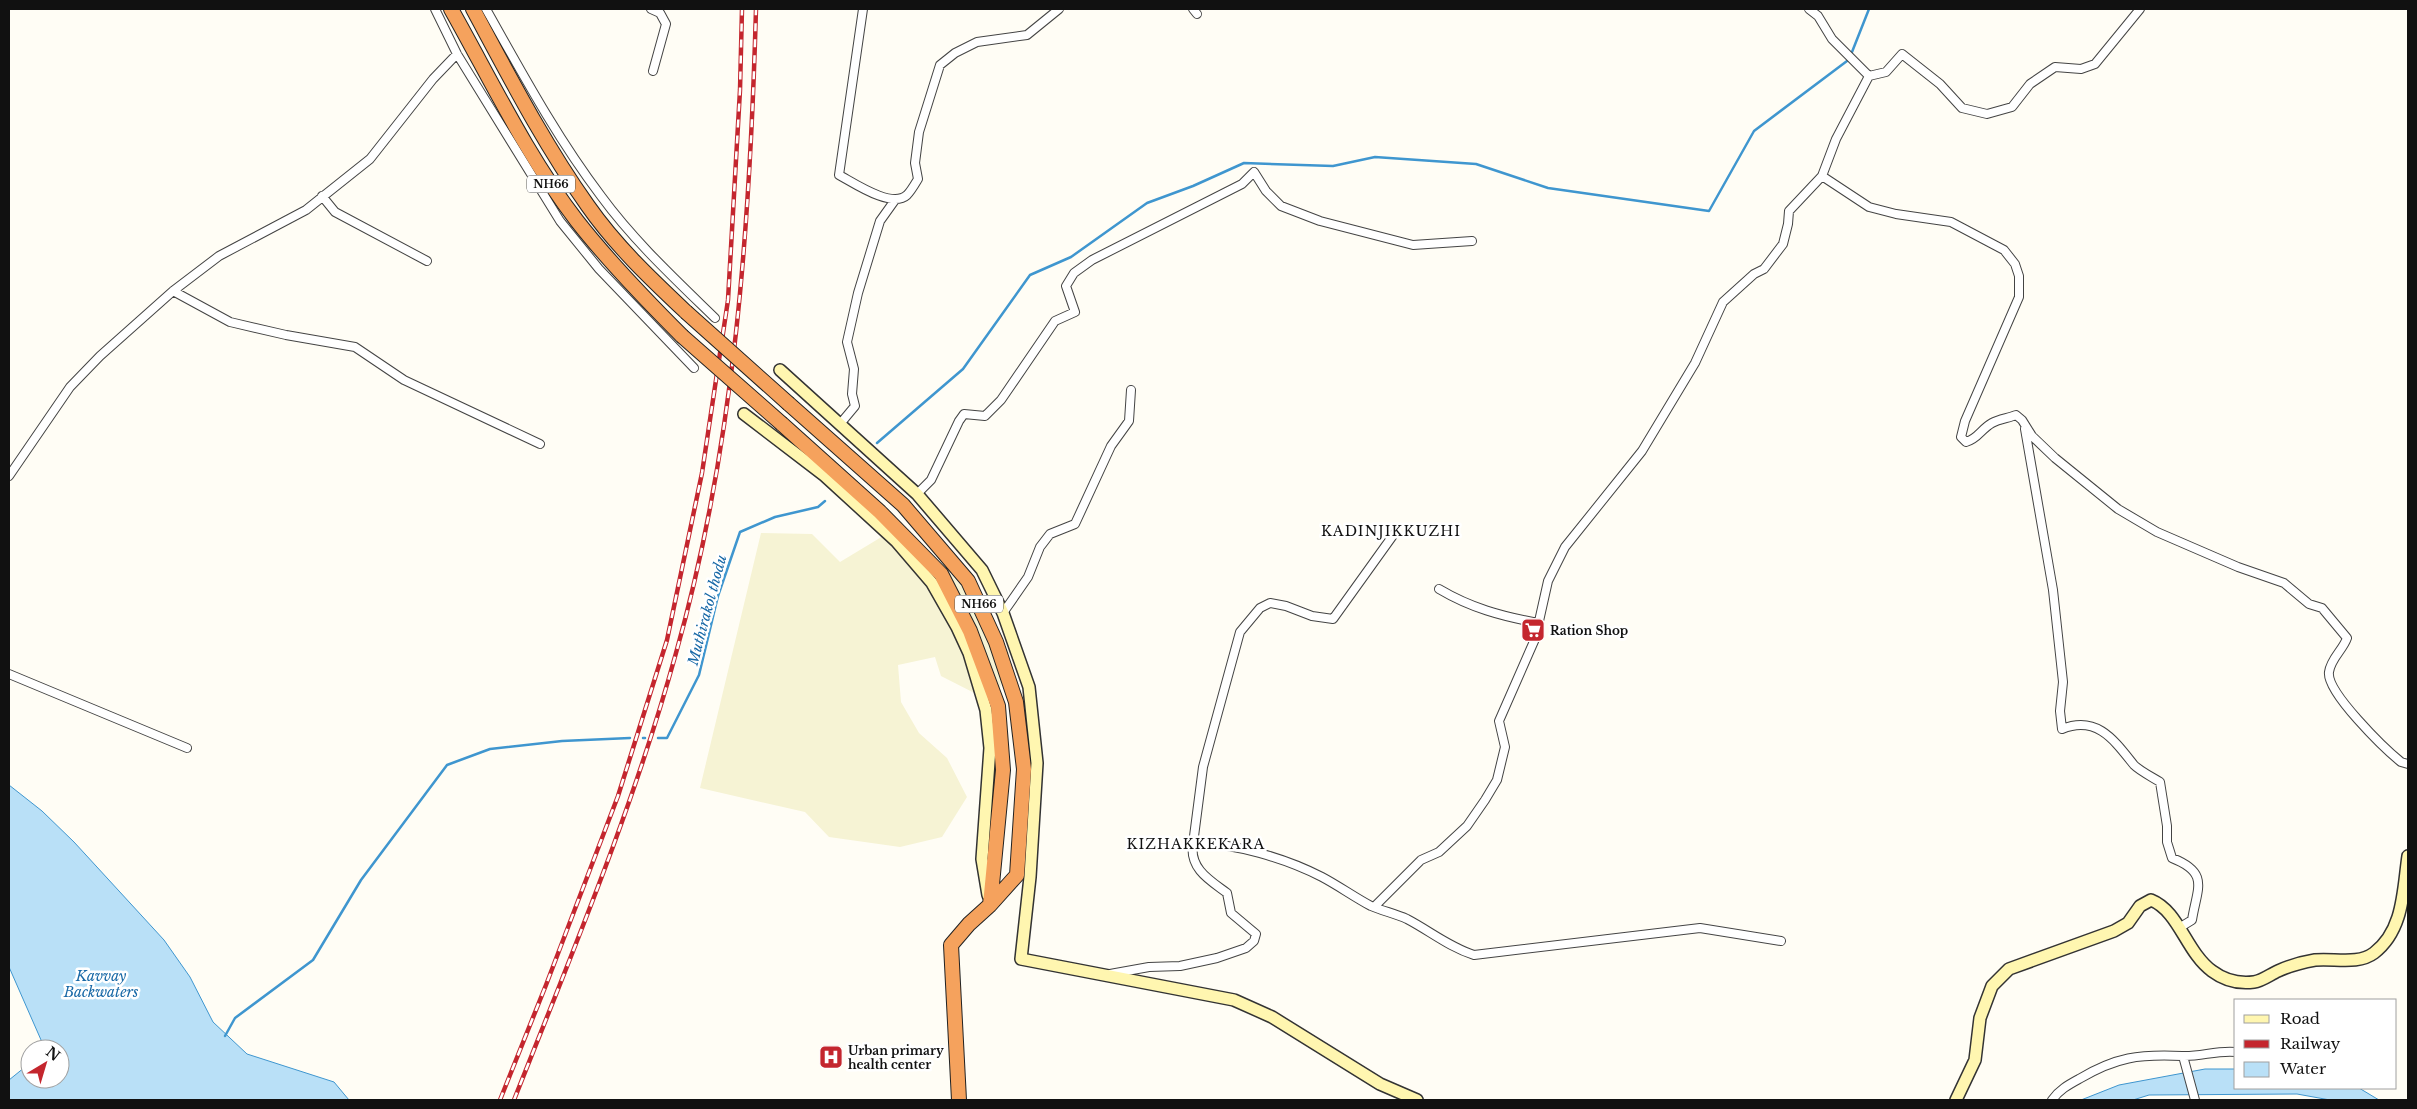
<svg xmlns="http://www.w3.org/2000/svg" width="2417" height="1109" font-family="'Libre Baskerville',serif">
	<rect width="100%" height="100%" fill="#fffdf5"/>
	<path fill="#f6f3d4" d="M 898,527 L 947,570 L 992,621 L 1009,653 L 996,704 L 941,676 L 935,657 L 898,665 L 901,702 L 919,733 L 947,758 L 967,797 L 942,837 L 900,847 L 829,837 L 805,812 L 700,788 L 761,533 L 812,534 L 840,562 Z"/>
	<path fill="#b9e0f7" stroke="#3f96cf" d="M 9,785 L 42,811 L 74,842 L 164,940 L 190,977 L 213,1022 L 247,1054 L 334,1082 L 349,1100 L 9,1100 L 9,1080 L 30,1063 L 30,1079 L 60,1079 L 60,1049 L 45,1049 L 9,967 Z
		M 2205,1069 L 2236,1069 L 2236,1088 L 2359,1088 L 2379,1100 L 2330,1100 L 2297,1094 L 2149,1095 L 2133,1100 L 2081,1100 L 2119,1085 Z"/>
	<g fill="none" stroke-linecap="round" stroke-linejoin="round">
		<path stroke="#3f96cf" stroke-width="2.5" d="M 1852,52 L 1869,9
			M 877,443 L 963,369 L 1030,275 L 1071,257 L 1147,203 L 1193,186 L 1244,163 L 1333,166 L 1375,157 L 1476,164 L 1548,188 L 1709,211 L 1754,131 L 1847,61
			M 643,738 L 645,738
			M 658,738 L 667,738 L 699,675 L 718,596 L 740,532 L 775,517 L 818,507 L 825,501
			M 225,1036 L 235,1018 L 313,960 L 361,880 L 447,765 L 490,749 L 562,741 L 630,738"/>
		<g stroke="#444" stroke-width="10">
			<path id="street" d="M 435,9 L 457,54 L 560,221 L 599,269 L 694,368
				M 486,9 C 522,73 557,138 601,196 C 634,241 675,279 715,318
				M 651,9 L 660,13 L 666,24 L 653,71
				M 863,9 L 839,175 C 854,183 892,209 907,195 C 911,191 915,184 918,179 L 915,163 L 919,132 L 940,65 L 955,53 L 977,42 L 1027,35 L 1059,9
				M 1193,9 L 1197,14
				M 1809,9 L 1818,16 L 1832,39 L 1869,76
				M 1822,176 L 1869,207 L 1896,214 L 1951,222 L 2004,250 L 2015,264 L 2019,276 L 2019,297 L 1965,421 L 1961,437 L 1966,442 C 1978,439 1981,429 1992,423 C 1999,419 2009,418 2016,415 L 2022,420 L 2032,436 L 2055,458 L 2118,509 L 2157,532 L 2238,567 L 2284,583 L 2309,604 L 2322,608 L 2347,638 C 2343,650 2331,658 2329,672 C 2326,692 2385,749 2401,762 L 2408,764
				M 322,196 L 335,212 L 427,261
				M 173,291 L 230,322 L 286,335 L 355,347 L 404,380 L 540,444
				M 840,424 L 855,406 L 852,394 L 854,369 L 847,342 L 858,293 L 880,221 L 895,200
				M 2025,429 L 2053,590 L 2063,682 L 2060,711 L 2062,729 C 2097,715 2114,740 2134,765 C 2140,771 2152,777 2160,782 L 2167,826 L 2167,842 L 2172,858 C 2210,873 2197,888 2192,920 L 2179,928
				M 9,476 L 70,387 L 100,356 L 173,291 L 219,256 L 306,210 L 370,159 L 433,79 L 457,54
				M 917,494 L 931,480 L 959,421 L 964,414 L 985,416 L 1001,400 L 1055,321 L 1075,312 L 1066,286 L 1074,273 L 1092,260 L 1242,184 L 1254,172 L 1266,191 L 1281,206 L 1320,221 L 1413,245 L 1472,241
				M 1439,589 C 1471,608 1501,616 1538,623
				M 1003,613 L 1028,577 L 1040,547 L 1050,534 L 1075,524 L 1111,446 L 1129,421 L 1131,390
				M 9,674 L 187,748
				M 1193,844 L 1203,767 L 1240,632 L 1260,608 L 1270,603 L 1286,606 L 1312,616 L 1333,619 L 1394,534
				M 1374,907 L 1421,860 L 1439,852 L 1467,826 L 1485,800 L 1497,780 L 1505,747 L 1499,721 L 1535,639 L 1548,581 L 1565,547 L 1642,451 L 1695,363 L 1723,302 L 1754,274 L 1764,269 L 1783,244 L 1788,224 L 1789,211 L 1822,176 L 1836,139 L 1869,76 L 1886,72 L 1902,54 L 1940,84 L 1962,108 L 1987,114 L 2012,107 L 2030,84 L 2055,67 L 2081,69 L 2095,64 L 2140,9
				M 1110,974 L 1149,967 L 1180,966 L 1217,958 L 1246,948 L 1254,941 L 1256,934 L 1231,913 L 1227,893 C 1211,881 1189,869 1193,844 C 1233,842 1287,859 1322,877 C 1339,886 1354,897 1371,906 C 1383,911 1396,914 1407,919 C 1430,931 1449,947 1474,955 L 1700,928 L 1781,941
				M 2183,1056 L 2195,1100
				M 2052,1100 C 2059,1090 2068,1085 2079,1079 C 2116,1057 2139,1054 2182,1056 C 2200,1057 2217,1050 2236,1052"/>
		</g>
		<g stroke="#333" stroke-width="14">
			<path id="secondary" d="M 780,370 L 917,494 L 982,570 L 1003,613 L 1029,687 L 1037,763 L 1030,877 L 1021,959 L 1234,1000 L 1272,1017 L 1380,1084 L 1417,1100
				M 744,414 L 825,476 L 896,541 L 932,583 L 957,627 L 969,653 L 986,710 L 990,748 L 982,859 L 988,895
				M 1956,1100 L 1975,1060 L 1980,1018 L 1992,986 L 2009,969 L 2114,931 L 2128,923 L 2140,906 L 2151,900 C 2179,911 2186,952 2212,971 C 2224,980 2239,984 2254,982 C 2262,981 2271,974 2278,971 C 2289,966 2303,962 2315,960 C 2334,958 2358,965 2374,953 C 2404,930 2403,890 2408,856"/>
		</g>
		<g stroke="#222" stroke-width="16">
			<path id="highway" d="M 451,9 C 491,80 527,156 577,221 C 609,262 645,299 682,336
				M 473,9 C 509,76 544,144 588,206 C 616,246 651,279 686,312
				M 789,404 L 903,505 L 968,581 L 996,642 L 1016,702 L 1024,769 L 1017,875 L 990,905 L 969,924 L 951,945 L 959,1100
				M 782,424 L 880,512 L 941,574 L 970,631 L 998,706 L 1003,770 L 990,905"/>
		</g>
		<use href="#street" stroke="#fff" stroke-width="8"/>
		<use href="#secondary" stroke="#fff6b0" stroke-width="11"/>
		<use href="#highway" stroke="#f5a25d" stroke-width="14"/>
		<g stroke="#c4262e" stroke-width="4.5">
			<path id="rail" d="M 500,1100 L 546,985 L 618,796 L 667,640 L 702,473 L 728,300 L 740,90 L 742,9
				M 514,1100 C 572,953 634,806 676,653 C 735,444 750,225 756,9"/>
		</g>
		<use href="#rail" stroke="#fff" stroke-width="2.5" stroke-dasharray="8" stroke-linecap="butt"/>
		<g stroke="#222" stroke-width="16" stroke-linecap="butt">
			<path id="highway-bridge" d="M 686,312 L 789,404
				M 682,336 L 782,424"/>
		</g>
		<use href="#highway-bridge" stroke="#f5a25d" stroke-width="14"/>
	</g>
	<defs>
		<g id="supermarket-square" transform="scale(1.25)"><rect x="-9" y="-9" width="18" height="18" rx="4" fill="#c4262e" stroke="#fff"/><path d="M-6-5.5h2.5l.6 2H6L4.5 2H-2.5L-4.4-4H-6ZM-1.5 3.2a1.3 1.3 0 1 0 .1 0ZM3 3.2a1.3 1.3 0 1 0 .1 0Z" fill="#fff"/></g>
		<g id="hospital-square" transform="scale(1.25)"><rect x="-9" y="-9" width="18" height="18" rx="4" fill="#c4262e" stroke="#fff"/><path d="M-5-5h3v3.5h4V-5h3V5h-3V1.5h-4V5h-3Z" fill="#fff"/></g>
	</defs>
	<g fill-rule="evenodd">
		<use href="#supermarket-square" x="1533" y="630"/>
		<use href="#hospital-square" x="831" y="1057"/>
	</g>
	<g text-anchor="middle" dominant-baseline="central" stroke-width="5" stroke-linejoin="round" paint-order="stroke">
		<g fill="#fff" stroke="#585858" stroke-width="1">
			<rect x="527" y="175.5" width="48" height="17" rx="4"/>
			<rect x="955" y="595.5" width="48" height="17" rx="4"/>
		</g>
		<g font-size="11" font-weight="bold" fill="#111">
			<text x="551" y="184">NH66</text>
			<text x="979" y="604">NH66</text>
		</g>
		<g font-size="12" font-weight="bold" fill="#111" stroke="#fff" text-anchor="start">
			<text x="1550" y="630">Ration Shop</text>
			<text x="848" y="1050">Urban primary<tspan x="848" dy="14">health center</tspan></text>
		</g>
		<g font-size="14" letter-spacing="1" fill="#111" stroke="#fff">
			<text x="1391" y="531">KADINJIKKUZHI</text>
			<text x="1196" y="844">KIZHAKKEKARA</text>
		</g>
		<g font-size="14" font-style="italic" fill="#1768a6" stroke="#fff">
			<text transform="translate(707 610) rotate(-75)">Muthirakol thodu</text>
			<text x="101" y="976">Kavvay<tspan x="101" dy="16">Backwaters</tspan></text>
		</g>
	</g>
	<rect width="2417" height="1109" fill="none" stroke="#111111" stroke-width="20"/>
	<rect x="2234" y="999" width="162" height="90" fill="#ffffff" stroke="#a0a0a0"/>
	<rect x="2244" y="1015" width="25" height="8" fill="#fff6b0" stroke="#a0a0a0"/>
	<text x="2280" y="1024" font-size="15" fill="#111111">Road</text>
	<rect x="2244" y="1040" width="25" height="8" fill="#c4262e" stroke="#a0a0a0"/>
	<text x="2280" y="1049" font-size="15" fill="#111111">Railway</text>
	<rect x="2244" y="1062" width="25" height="15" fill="#b9e0f7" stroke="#a0a0a0"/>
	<text x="2280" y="1074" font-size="15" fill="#111111">Water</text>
	<g transform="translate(45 1064) rotate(38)"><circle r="24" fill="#ffffff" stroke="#a0a0a0"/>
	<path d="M0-4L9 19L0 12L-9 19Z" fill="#c4262e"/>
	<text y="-8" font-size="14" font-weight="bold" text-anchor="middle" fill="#111111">N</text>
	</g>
</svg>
